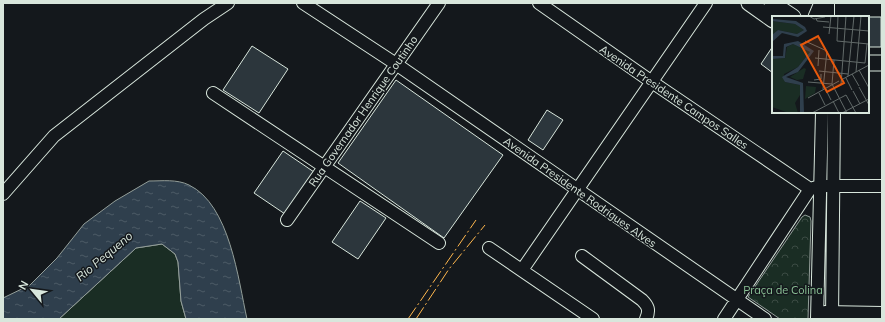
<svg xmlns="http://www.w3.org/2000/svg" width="885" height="322" font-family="Mulish,sans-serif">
	<defs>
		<pattern id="forest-crowns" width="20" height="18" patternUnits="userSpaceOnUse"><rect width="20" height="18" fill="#1a2d24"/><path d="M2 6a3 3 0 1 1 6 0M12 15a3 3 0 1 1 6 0" fill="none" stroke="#3b4b43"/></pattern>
		<pattern id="water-ripples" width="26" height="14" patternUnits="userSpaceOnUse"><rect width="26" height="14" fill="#2f3f4d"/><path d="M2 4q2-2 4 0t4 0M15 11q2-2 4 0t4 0" fill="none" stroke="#4c5b66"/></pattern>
	</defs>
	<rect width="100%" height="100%" fill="#14181c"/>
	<path fill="#1a2d24" stroke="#939e99" d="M 162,244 L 175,254 L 178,262 L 181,301 L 186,319 L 59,319 L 136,248 Z"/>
	<path fill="url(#forest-crowns)" stroke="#939e99" d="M 805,215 L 810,217 L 811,221 L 808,319 L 780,319 L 748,297 L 802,217 Z"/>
	<path fill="url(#water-ripples)" stroke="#939e99" d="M 149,181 C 162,181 177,179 189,185 C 230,205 238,279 247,319 L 186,319 L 181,301 L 178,262 L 175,254 L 162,244 L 136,248 L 59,319 L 3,319 L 3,298 L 30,285 L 57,258 L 84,224 L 115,201 Z"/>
	<path fill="#2c363c" stroke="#d8e6dc" d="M 835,17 L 881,17 L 881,47 L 868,47 L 868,17 Z
		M 252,46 L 288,69 L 259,113 L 223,90 Z
		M 773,46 L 773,73 L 761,64 Z
		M 396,80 L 503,155 L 444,238 L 338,163 Z
		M 547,110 L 563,120 L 543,150 L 528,140 Z
		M 283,151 L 314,172 L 285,214 L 254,193 Z
		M 360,201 L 386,218 L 358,259 L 332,242 Z"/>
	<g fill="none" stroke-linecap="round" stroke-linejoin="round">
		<g stroke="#d8e6dc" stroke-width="14">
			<path id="minor" d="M 303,3 L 396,64 L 765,319
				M 539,3 L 652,82 L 810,189
				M 828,3 L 828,17
				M 213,93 L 439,243
				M 3,194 L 54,136 L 204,19 L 228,3
				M 287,220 L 439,3
				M 489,248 L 593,319
				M 582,256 L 642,300 C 648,306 650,310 646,319
				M 522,270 L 706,3
				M 825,312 L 882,313
				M 724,319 L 810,189 L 820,186 L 882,186
				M 817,319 L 822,112
				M 832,319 L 834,112"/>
		</g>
		<g stroke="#d8e6dc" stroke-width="17">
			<path id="major" d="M 749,3 L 773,20
				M 772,3 L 793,17
				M 816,17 L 822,3
				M 868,63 L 882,63"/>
		</g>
		<use href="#minor" stroke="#14181c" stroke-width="12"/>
		<use href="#major" stroke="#14181c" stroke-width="15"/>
		<path stroke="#ffb74d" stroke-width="1" stroke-dasharray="14 3 2 3" stroke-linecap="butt" d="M 408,319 L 476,220
			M 416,319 L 449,269 L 485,225"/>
	</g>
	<g text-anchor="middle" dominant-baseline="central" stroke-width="3" stroke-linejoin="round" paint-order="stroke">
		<g font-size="11" fill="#d8e6dc" stroke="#14181c">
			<text transform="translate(674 97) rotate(34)">Avenida Presidente Campos Salles</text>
			<text transform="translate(363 111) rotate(-55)">Rua Governador Henrique Coutinho</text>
			<text transform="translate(580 192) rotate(35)">Avenida Presidente Rodrigues Alves</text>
		</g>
		<g font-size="11" fill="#8ac095" stroke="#14181c">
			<text x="783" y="290">Praça de Colina</text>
		</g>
		<g font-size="12" font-style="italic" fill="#d8e6dc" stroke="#14181c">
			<text transform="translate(104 256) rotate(-40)">Rio Pequeno</text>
		</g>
	</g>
	<g transform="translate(772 16)">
		<rect width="97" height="97" fill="#14181c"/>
		<path d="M 0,5 L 23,8 L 32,14 L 25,18 L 6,14 L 0,20 ZM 21,28 L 38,36 L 26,51 L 12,58 L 13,66 L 28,69 L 28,79 L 23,87 L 26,97 L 17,97 L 0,91 L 0,43 L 13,42 L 15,31 ZM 34,70 L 44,71 L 43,77 L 33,83 Z" fill="#1a2d24"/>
		<path d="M 32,52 L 34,53 L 31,63 L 25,64 L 18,61 Z" fill="#1a2d24"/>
		<path d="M 0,3 L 24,5 L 33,11 L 35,15 L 26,21 L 10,17 L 0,26 L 0,19 L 6,14 L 25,18 L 32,14 L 23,8 L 0,5 ZM 26,25 L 42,35 L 26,56 L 14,61 L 31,67 L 32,97 L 28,97 L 28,69 L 13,66 L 10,61 L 26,51 L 38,36 L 21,28 L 14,31 L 13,42 L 0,43 L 0,40 L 11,40 L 12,28 Z" fill="#2f3f4d"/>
		<path fill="none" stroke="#626a69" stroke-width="1" d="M 37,0 L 42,3 L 53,1M 66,0 L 65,25 L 97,28M 44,2 L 45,5 L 57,6M 51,11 L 97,15M 57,18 L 59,0M 33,25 L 55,35 L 51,73M 43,42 L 93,47M 93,47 L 95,28M 46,50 L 47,34M 87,54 L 97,72M 47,55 L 76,58M 84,56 L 89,0M 80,58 L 87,70M 76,60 L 82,0M 74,62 L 80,74M 42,64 L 49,63 L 49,58M 69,64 L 97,49M 36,66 L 60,68 L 75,97M 60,68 L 62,44M 69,69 L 74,0M 87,71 L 97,89M 53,72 L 59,84M 81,75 L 88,88M 47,77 L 53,89M 74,79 L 84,97M 36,82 L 67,65M 61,85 L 67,97M 40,97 L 74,79M 70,97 L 97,83"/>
		<path fill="#e8590c" fill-opacity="0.15" stroke="#e8590c" stroke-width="2" d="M 46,20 L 72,67 L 55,76 L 29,29 Z"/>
		<rect width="97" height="97" fill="none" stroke="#d8e6dc" stroke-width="2"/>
	</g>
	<rect width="885" height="322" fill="none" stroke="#d8e6dc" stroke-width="8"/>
	<g transform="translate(32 290) rotate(299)" stroke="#14181c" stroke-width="3" paint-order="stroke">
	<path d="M0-3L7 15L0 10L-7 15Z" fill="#d8e6dc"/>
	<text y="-6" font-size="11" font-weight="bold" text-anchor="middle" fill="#d8e6dc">N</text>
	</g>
</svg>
